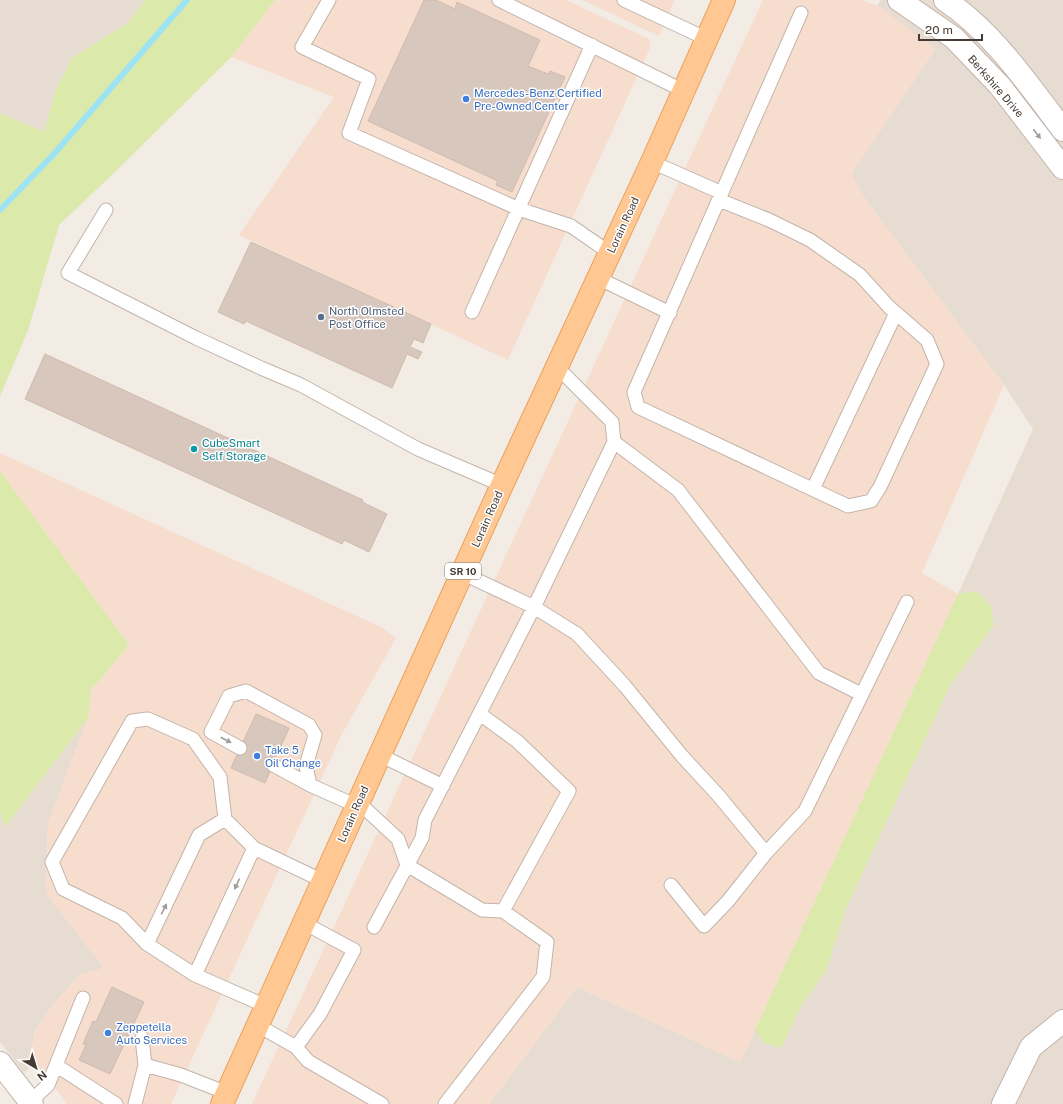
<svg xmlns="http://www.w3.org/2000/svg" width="1063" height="1104" font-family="'Public Sans',sans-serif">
	<rect width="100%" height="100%" fill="#f3ece5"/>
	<path fill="#e7dcd2" d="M 0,0 L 275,0 L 231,57 L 121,166 L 59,225 L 28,330 L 0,396 Z
		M 881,0 L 1063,0 L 1063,1104 L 489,1104 L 577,987 L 740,1062 L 958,594 L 1033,429 L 1004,385 L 863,196 L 851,174 L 935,49 L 876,8 Z
		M 0,471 L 88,718 L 48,823 L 46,893 L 104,968 L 80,975 L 57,1000 L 35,1030 L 31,1050 L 35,1062 L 24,1073 L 0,1042 Z"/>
	<path fill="#f7ddce" d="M 275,0 L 566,0 L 649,39 L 650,48 L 508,360 L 239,235 L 334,97 L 231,57 Z
		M 582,0 L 675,0 L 659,36 Z
		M 763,0 L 863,0 L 880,7 L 935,49 L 851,174 L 863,196 L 1004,385 L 922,573 L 958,594 L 740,1062 L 577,987 L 489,1104 L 252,1104 Z
		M 0,453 L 383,628 L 396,638 L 341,736 L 171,1104 L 67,1104 L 35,1062 L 31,1050 L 35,1030 L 57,1000 L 80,975 L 104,968 L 46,893 L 48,823 L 88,718 L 91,690 L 129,645 L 0,471 Z"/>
	<path fill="#dbeaab" d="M 145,0 L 275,0 L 231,57 L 121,166 L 59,225 L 28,330 L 0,396 L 0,113 L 44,132 L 56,89 L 72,58 L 129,22 Z
		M 0,471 L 129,645 L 91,690 L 88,718 L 5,827 L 0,811 Z
		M 976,591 L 991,606 L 994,625 L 949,687 L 845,911 L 826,971 L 801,1006 L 781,1048 L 764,1043 L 755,1030 L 958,594 Z"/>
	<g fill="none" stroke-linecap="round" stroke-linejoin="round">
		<path stroke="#9ee3f3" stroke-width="6" d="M 0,210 L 53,155 L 187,0"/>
	</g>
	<path fill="#d8c7bd" stroke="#d0baad" d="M 424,0 L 436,0 L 455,9 L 457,2 L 540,40 L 528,66 L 548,74 L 550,71 L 565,77 L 512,192 L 496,185 L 498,181 L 368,121 Z
		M 251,242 L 431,324 L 423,343 L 414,339 L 410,347 L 422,352 L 418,359 L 407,354 L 392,388 L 246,321 L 244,324 L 218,312 Z
		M 45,354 L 363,500 L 362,502 L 387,514 L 369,552 L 344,540 L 342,544 L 25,399 Z
		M 256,714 L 289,728 L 265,783 L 231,768 Z
		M 112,987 L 144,1002 L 110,1074 L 79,1060 L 86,1045 L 83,1044 L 93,1021 L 96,1022 Z"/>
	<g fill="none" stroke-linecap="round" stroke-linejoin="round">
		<g stroke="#c2b4aa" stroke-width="15">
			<path id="service" d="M 329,0 L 302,47 L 369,79 L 349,133 L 519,209 L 571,226 L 610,253
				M 499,0 L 684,91
				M 624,0 L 707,39
				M 652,162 L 722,193
				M 719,200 L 769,220 L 810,240 L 860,275 L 889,307 L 927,340 L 937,364 L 880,487 L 871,501 L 848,506 L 638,407 L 634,392 L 801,13
				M 106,210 L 68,273 L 196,338 L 261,368 L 301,385 L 418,449 L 502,485
				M 598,278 L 670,313
				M 472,312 L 592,45
				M 557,367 L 612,422 L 614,442 L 678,490 L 819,673 L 861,694
				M 813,489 L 896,313
				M 462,573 L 534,607 L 577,634 L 625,686 L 682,756 L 718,795 L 766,853 L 728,901 L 704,926 L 671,885
				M 240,748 L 211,732 L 229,696 L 246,691 L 309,725 L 315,735 L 306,766 L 310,785 L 357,806
				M 380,755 L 443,786
				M 273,765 L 310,785
				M 358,802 L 398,839 L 407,865 L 482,910 L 503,911
				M 766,853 L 805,811 L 907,602
				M 374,927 L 422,838 L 425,820 L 534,607 L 614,442
				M 147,944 L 199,835 L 225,819
				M 195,975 L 254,848
				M 266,1006 L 195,975 L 147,944 L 122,918 L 63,889 L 52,862 L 132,721 L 148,719 L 193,739 L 220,777 L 225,819 L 254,848 L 323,881
				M 257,1025 L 296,1047 L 308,1061 L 382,1104
				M 142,1038 L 145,1065
				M 296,1047 L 320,1014 L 354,950 L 304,923
				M 57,1066 L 116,1104
				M 30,1102 L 48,1085 L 83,998
				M 135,1104 L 145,1065 L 181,1075 L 227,1093
				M 445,1104 L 543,977 L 547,942 L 503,911 L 569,791 L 517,741 L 480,714"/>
		</g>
		<g stroke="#c2b4aa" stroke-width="24">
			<path id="minor" d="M 899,0 L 954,38 L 1000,86 L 1063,168
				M 945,0 C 993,32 1028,84 1063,130
				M 1003,1104 L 1031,1047 L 1063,1021"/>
		</g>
		<g stroke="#c2b4aa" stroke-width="24">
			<path id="tertiary" d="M 0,1063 L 32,1104"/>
		</g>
		<g stroke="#e9a05d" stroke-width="24">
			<path id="primary" d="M 222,1104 L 502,485 L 652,162 L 724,0"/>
		</g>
		<use href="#service" stroke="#fff" stroke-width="13"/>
		<use href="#minor" stroke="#fff" stroke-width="22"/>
		<use href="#tertiary" stroke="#fff" stroke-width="22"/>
		<use href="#primary" stroke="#ffc892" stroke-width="22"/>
	</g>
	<defs><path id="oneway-solid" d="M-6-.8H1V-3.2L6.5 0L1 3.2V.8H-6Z"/></defs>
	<g fill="#a29d9a">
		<use href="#oneway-solid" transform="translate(1037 134) rotate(52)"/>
		<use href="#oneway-solid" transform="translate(226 740) rotate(28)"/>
		<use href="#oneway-solid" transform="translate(237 884) rotate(115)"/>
		<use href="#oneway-solid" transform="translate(164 909) rotate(-64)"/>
	</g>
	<g fill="#3f7fe0" stroke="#fff" stroke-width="1.5">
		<circle cx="466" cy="99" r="4"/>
		<circle cx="257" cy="756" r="4"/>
		<circle cx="108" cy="1033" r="4"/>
	</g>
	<circle fill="#5c6f8a" stroke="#fff" stroke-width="1.5" cx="321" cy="317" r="4"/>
	<circle fill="#0f9aa8" stroke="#fff" stroke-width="1.5" cx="194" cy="449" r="4"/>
	<g text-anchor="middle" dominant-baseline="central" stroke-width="3" stroke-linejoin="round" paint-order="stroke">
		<rect fill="#fff" stroke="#7e7671" stroke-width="1" x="445" y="563" width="36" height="16" rx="3"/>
		<g font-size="10" font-weight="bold" fill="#463b34">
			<text x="463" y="571">SR 10</text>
		</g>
		<g font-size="11" fill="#463b34" stroke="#fff">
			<text transform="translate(996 86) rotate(49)">Berkshire Drive</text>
			<text transform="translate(623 225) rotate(-65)">Lorain Road</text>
			<text transform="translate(487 519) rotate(-66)">Lorain Road</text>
			<text transform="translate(353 814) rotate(-66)">Lorain Road</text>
		</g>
		<g font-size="11" fill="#366cbe" stroke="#fff" text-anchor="start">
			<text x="474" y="93">Mercedes-Benz Certified<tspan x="474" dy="13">Pre-Owned Center</tspan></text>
			<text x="265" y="750">Take 5<tspan x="265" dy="13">Oil Change</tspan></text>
			<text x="116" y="1027">Zeppetella<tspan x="116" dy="13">Auto Services</tspan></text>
		</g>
		<g font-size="11" fill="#4e5e75" stroke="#fff" text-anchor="start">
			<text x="329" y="311">North Olmsted<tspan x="329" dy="13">Post Office</tspan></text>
		</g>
		<g font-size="11" fill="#0d838f" stroke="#fff" text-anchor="start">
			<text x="202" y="443">CubeSmart<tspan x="202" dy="13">Self Storage</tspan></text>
		</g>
	</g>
	<g transform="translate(36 1068) rotate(142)" stroke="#ffffff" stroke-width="3" paint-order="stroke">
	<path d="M0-3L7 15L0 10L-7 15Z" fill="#463b34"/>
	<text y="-6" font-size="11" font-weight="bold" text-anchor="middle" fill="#463b34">N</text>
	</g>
	<path d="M919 34v6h63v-6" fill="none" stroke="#463b34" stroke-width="2"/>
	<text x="925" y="34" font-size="12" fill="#463b34" stroke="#ffffff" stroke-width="3" paint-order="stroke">20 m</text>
</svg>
